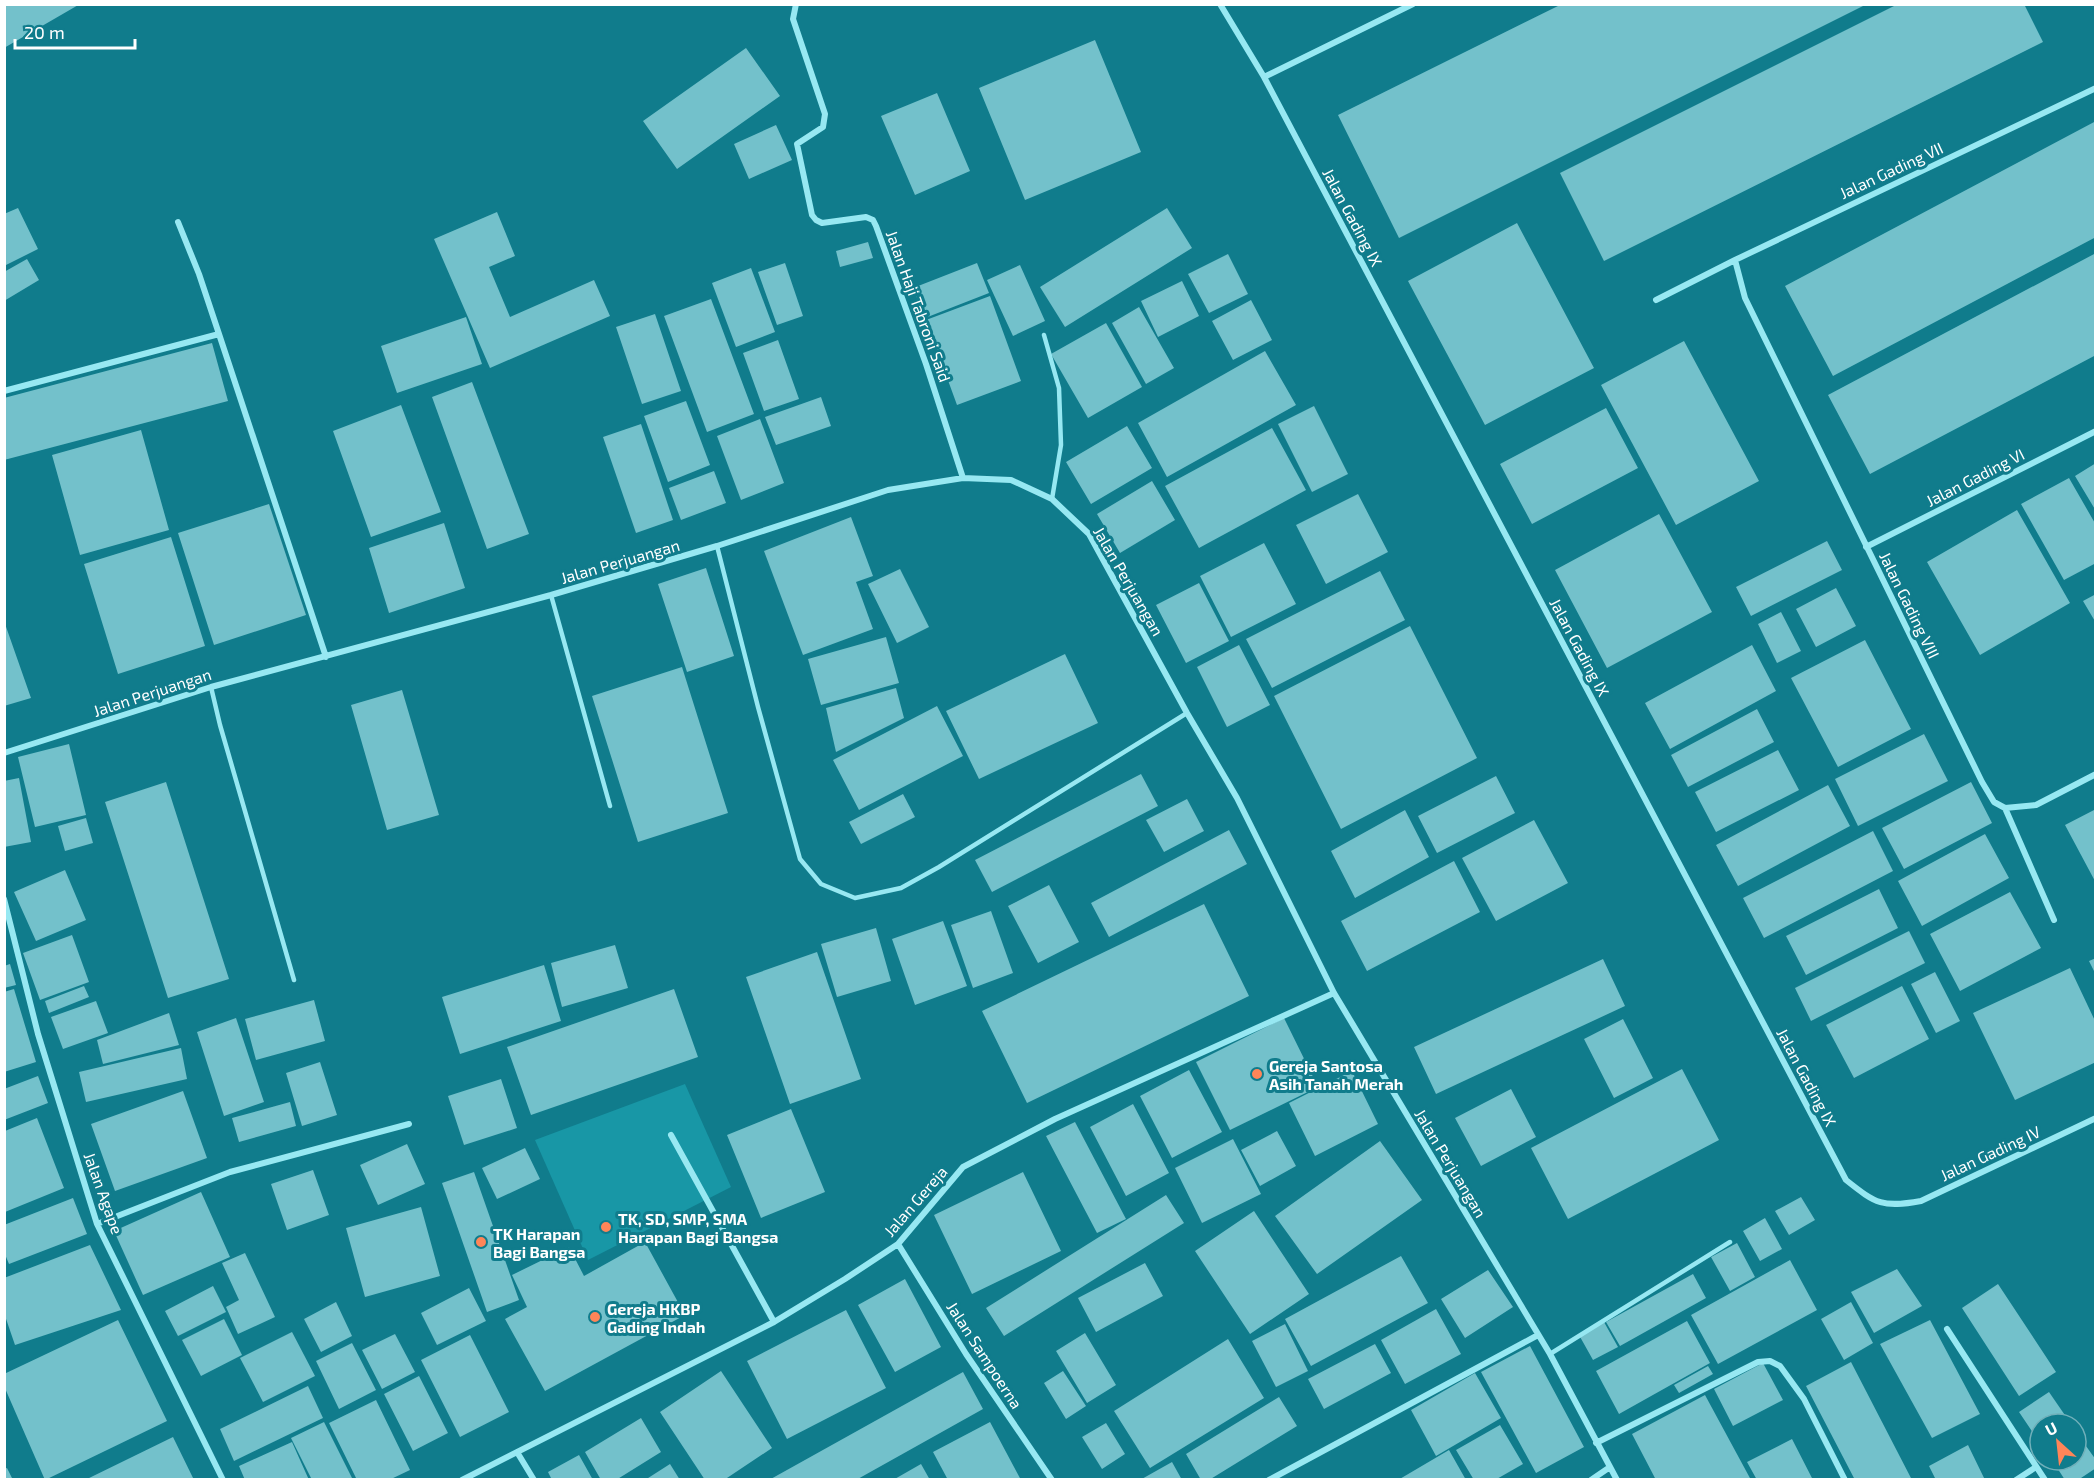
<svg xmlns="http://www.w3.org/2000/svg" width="2100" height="1484" font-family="'Exo 2',sans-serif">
	<rect width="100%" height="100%" fill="#107c8c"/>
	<path fill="#1897a6" d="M 685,1084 L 731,1187 L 588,1260 L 535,1140 Z"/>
	<path fill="#73c1cb" d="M 4,4 L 80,4 L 4,48 Z
		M 1898,4 L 2024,4 L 2043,42 L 1604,261 L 1560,173 Z
		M 1560,5 L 1865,5 L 1399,238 L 1338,115 Z
		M 1095,40 L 1141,152 L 1025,200 L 979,88 Z
		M 746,48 L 780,96 L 677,169 L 643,121 Z
		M 937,93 L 970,171 L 915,195 L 881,116 Z
		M 2096,121 L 2096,237 L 1833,376 L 1785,286 Z
		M 776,125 L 792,160 L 749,179 L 734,144 Z
		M 18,208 L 38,249 L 4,266 L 4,214 Z
		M 1167,208 L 1192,248 L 1065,327 L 1040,287 Z
		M 497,212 L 515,256 L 489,267 L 510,317 L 594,280 L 610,316 L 490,368 L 434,239 Z
		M 1517,223 L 1594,368 L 1485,425 L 1408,281 Z
		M 868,242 L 873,258 L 840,267 L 836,251 Z
		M 2096,253 L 2096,355 L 1870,474 L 1828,395 Z
		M 1228,254 L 1248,294 L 1209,313 L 1188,274 Z
		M 27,259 L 39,280 L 4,301 L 4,272 Z
		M 785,263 L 803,316 L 777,325 L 758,272 Z
		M 977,263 L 989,293 L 925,318 L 913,288 Z
		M 1020,265 L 1045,321 L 1013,336 L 987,280 Z
		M 751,268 L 775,332 L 736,347 L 712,283 Z
		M 1182,281 L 1199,316 L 1158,337 L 1141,301 Z
		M 990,296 L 1021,381 L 957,405 L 926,320 Z
		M 711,299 L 754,414 L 707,432 L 664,316 Z
		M 1251,300 L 1272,340 L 1233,360 L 1212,321 Z
		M 1139,307 L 1174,368 L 1146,384 L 1112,323 Z
		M 655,314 L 681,391 L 642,404 L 616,327 Z
		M 466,317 L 482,364 L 397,393 L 381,346 Z
		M 1106,323 L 1142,387 L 1088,418 L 1051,354 Z
		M 778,340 L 799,399 L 764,411 L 743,353 Z
		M 1684,341 L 1759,481 L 1676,525 L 1601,385 Z
		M 212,343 L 228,401 L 4,460 L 4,398 Z
		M 1265,351 L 1296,405 L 1167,477 L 1138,423 Z
		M 472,382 L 529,534 L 487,549 L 432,397 Z
		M 821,397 L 831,426 L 776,445 L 765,417 Z
		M 686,401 L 710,465 L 668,482 L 644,416 Z
		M 401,405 L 441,512 L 371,537 L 333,431 Z
		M 1314,406 L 1348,474 L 1312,492 L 1278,424 Z
		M 1606,408 L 1638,468 L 1532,524 L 1500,464 Z
		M 760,419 L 784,483 L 741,500 L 717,436 Z
		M 641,424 L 673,520 L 636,533 L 603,437 Z
		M 1127,426 L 1152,468 L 1091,504 L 1066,462 Z
		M 1272,428 L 1306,490 L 1199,548 L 1165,486 Z
		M 141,430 L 169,530 L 80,555 L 52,455 Z
		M 2096,463 L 2096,511 L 2075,476 Z
		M 714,471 L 726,503 L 681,520 L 669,488 Z
		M 2069,478 L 2096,525 L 2096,563 L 2064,580 L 2021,504 Z
		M 1152,481 L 1175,520 L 1120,553 L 1097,514 Z
		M 1358,494 L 1388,552 L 1326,584 L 1296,525 Z
		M 269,504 L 306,615 L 214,645 L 178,533 Z
		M 2017,510 L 2070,603 L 1980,655 L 1927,562 Z
		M 1659,514 L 1712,612 L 1607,668 L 1555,570 Z
		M 851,517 L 873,576 L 856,582 L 873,629 L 803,655 L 764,551 Z
		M 444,523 L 465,588 L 389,613 L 369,548 Z
		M 171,537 L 205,646 L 118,674 L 84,564 Z
		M 1827,541 L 1842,570 L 1751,616 L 1736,587 Z
		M 1264,543 L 1296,604 L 1231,637 L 1200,576 Z
		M 706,568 L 734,656 L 687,672 L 658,584 Z
		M 900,569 L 929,627 L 897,643 L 868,584 Z
		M 1380,571 L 1405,620 L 1272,688 L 1246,639 Z
		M 1199,583 L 1229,641 L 1186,663 L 1156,605 Z
		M 1836,588 L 1856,626 L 1816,647 L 1796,609 Z
		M 2096,594 L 2096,623 L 2083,601 Z
		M 1781,612 L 1801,651 L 1777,663 L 1758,624 Z
		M 4,621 L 31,698 L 4,706 Z
		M 1410,626 L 1477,758 L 1341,829 L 1274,696 Z
		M 886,637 L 899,683 L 821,705 L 808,659 Z
		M 1865,640 L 1911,729 L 1838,767 L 1791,678 Z
		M 1239,645 L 1270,705 L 1227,727 L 1197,667 Z
		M 1752,645 L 1776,691 L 1670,749 L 1645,703 Z
		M 1065,654 L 1098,723 L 979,779 L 946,711 Z
		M 682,667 L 728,813 L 638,842 L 592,696 Z
		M 896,688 L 904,718 L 836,752 L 826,708 Z
		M 402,690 L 439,815 L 387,830 L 351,705 Z
		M 937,706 L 963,756 L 859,810 L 833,760 Z
		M 1757,709 L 1774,742 L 1688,787 L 1671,755 Z
		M 1924,734 L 1948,781 L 1858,826 L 1835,779 Z
		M 69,744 L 86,815 L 35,827 L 18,757 Z
		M 1778,750 L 1799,790 L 1716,832 L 1695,792 Z
		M 1141,774 L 1158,806 L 992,892 L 975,860 Z
		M 1496,776 L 1515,813 L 1437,853 L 1418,816 Z
		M 19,778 L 31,842 L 4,847 L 4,781 Z
		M 166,782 L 229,979 L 168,998 L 105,802 Z
		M 1971,782 L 1992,823 L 1904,869 L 1882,828 Z
		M 1828,785 L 1850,826 L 1738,886 L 1716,845 Z
		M 903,794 L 915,817 L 861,844 L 849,822 Z
		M 1187,799 L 1204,831 L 1164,852 L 1146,820 Z
		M 2096,809 L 2096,883 L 2065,825 Z
		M 1405,810 L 1429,857 L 1355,898 L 1331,851 Z
		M 86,818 L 93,843 L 65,851 L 58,826 Z
		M 1534,820 L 1568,883 L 1496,921 L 1462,858 Z
		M 1229,830 L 1247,864 L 1109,937 L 1091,903 Z
		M 1873,831 L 1893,871 L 1764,938 L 1743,898 Z
		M 1985,834 L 2009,878 L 1922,926 L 1898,881 Z
		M 1454,861 L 1480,912 L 1367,971 L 1341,921 Z
		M 65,870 L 86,920 L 36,941 L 14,892 Z
		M 1049,885 L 1079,942 L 1038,963 L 1008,906 Z
		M 1879,889 L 1898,928 L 1806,975 L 1786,936 Z
		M 2010,892 L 2041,948 L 1960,991 L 1930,934 Z
		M 1204,904 L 1249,996 L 1027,1103 L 982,1011 Z
		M 991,911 L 1013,973 L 973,988 L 951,925 Z
		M 943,921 L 967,986 L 915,1005 L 892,939 Z
		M 876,928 L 891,981 L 837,997 L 821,944 Z
		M 1909,931 L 1925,963 L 1811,1021 L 1795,988 Z
		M 72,935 L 89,982 L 40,1000 L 23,953 Z
		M 615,945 L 628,988 L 562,1007 L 551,963 Z
		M 817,952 L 861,1079 L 790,1104 L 746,977 Z
		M 2096,958 L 2096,975 L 2089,961 Z
		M 1603,959 L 1625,1006 L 1436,1094 L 1414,1047 Z
		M 10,964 L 16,985 L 4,988 L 4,966 Z
		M 544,965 L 561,1021 L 460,1054 L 442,997 Z
		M 2070,968 L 2096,1023 L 2096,1062 L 2015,1100 L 1973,1013 Z
		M 1935,972 L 1960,1021 L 1936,1033 L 1911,984 Z
		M 84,986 L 89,997 L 49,1013 L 45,1001 Z
		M 1902,986 L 1929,1039 L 1854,1078 L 1826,1025 Z
		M 14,989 L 36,1062 L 4,1072 L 4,992 Z
		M 674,989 L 698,1057 L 531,1115 L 507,1047 Z
		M 314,1000 L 325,1041 L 256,1060 L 245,1019 Z
		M 96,1001 L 108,1033 L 63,1049 L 51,1017 Z
		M 169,1013 L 179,1045 L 103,1064 L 97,1040 Z
		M 236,1018 L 264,1102 L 224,1116 L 197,1032 Z
		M 1284,1018 L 1318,1087 L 1230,1130 L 1196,1062 Z
		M 1623,1019 L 1653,1078 L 1614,1098 L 1584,1039 Z
		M 181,1048 L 187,1079 L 86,1102 L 79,1072 Z
		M 320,1062 L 337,1115 L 302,1126 L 286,1073 Z
		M 1682,1069 L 1719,1140 L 1568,1219 L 1531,1148 Z
		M 1189,1070 L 1222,1132 L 1172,1158 L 1140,1096 Z
		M 1352,1071 L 1378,1124 L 1315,1156 L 1289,1103 Z
		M 38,1076 L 48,1103 L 4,1120 L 4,1089 Z
		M 501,1079 L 517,1128 L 464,1145 L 448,1096 Z
		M 1511,1089 L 1536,1137 L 1481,1166 L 1455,1118 Z
		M 183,1091 L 207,1158 L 115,1191 L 91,1124 Z
		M 290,1102 L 296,1126 L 239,1142 L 232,1118 Z
		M 1133,1104 L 1169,1173 L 1126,1196 L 1090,1127 Z
		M 791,1109 L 825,1192 L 761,1218 L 727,1135 Z
		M 37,1118 L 64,1188 L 5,1212 L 5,1131 Z
		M 1075,1122 L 1126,1219 L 1097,1233 L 1046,1136 Z
		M 1277,1131 L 1296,1166 L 1260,1186 L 1241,1150 Z
		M 1233,1139 L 1261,1194 L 1202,1223 L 1175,1168 Z
		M 1380,1141 L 1422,1200 L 1317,1274 L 1275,1216 Z
		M 407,1144 L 425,1184 L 378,1205 L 360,1165 Z
		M 525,1148 L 540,1179 L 497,1199 L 482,1168 Z
		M 313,1170 L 329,1215 L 287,1230 L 271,1184 Z
		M 474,1172 L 519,1300 L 487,1312 L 442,1183 Z
		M 1023,1172 L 1061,1251 L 972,1294 L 934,1215 Z
		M 201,1192 L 230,1257 L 143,1295 L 114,1231 Z
		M 1166,1195 L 1184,1223 L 1004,1336 L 986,1308 Z
		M 1801,1197 L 1815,1220 L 1789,1235 L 1775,1211 Z
		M 73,1198 L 87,1234 L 9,1264 L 4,1252 L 4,1225 Z
		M 421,1207 L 440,1276 L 365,1297 L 346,1228 Z
		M 1254,1211 L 1309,1294 L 1250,1334 L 1195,1251 Z
		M 1765,1218 L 1782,1249 L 1760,1261 L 1743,1231 Z
		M 645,1242 L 685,1315 L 545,1391 L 505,1319 L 527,1307 L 512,1275 L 569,1247 L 584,1276 Z
		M 1737,1243 L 1755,1277 L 1730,1291 L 1711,1257 Z
		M 90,1245 L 121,1310 L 15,1345 L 4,1313 L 4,1278 Z
		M 245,1253 L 275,1317 L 238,1334 L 226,1307 L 239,1300 L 222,1263 Z
		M 1401,1256 L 1428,1303 L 1311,1366 L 1285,1319 Z
		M 1790,1260 L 1817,1310 L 1718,1364 L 1691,1315 Z
		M 1145,1263 L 1163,1296 L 1096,1332 L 1078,1298 Z
		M 1897,1269 L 1922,1306 L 1874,1333 L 1851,1292 Z
		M 1488,1270 L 1513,1307 L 1465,1338 L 1441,1299 Z
		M 1693,1274 L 1706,1298 L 1620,1346 L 1606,1322 Z
		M 905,1279 L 941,1347 L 895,1372 L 858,1305 Z
		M 1998,1284 L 2056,1372 L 2019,1396 L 1962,1308 Z
		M 213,1286 L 226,1312 L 178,1336 L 165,1311 Z
		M 469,1288 L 486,1321 L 437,1345 L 421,1313 Z
		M 336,1302 L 352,1336 L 321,1352 L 304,1319 Z
		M 1851,1302 L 1873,1343 L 1844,1360 L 1821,1319 Z
		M 1436,1309 L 1461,1354 L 1405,1384 L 1381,1340 Z
		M 846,1310 L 886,1388 L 787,1439 L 747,1361 Z
		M 224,1319 L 242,1355 L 201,1376 L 182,1340 Z
		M 118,1320 L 167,1421 L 45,1480 L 4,1386 L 4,1374 Z
		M 1930,1320 L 1980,1414 L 1932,1438 L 1880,1344 Z
		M 1687,1321 L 1710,1363 L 1619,1414 L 1596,1371 Z
		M 1604,1322 L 1618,1347 L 1593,1360 L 1579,1335 Z
		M 1285,1324 L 1308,1371 L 1276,1387 L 1252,1341 Z
		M 292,1332 L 315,1376 L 263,1402 L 240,1358 Z
		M 1085,1333 L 1116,1385 L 1087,1403 L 1056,1351 Z
		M 395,1334 L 415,1372 L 382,1389 L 362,1350 Z
		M 470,1335 L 509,1412 L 460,1437 L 421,1360 Z
		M 1228,1339 L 1264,1398 L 1150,1468 L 1114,1411 Z
		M 352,1343 L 376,1390 L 339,1409 L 316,1361 Z
		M 1375,1344 L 1391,1373 L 1324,1409 L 1308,1379 Z
		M 1530,1346 L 1584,1447 L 1536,1473 L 1481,1372 Z
		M 1851,1362 L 1912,1480 L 1855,1480 L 1806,1386 Z
		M 1763,1363 L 1783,1400 L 1733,1426 L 1714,1389 Z
		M 1708,1366 L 1713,1374 L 1679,1393 L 1674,1385 Z
		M 721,1371 L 772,1448 L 724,1480 L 705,1480 L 660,1412 Z
		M 1063,1371 L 1086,1406 L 1066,1419 L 1044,1383 Z
		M 963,1372 L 983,1409 L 856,1480 L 769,1480 Z
		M 1475,1373 L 1501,1418 L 1436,1456 L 1411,1410 Z
		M 419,1376 L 448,1433 L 413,1451 L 384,1394 Z
		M 308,1386 L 323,1418 L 234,1461 L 220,1429 Z
		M 2049,1392 L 2071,1424 L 2040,1424 L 2040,1443 L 2019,1412 Z
		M 1705,1395 L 1751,1480 L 1656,1480 L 1632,1434 Z
		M 1279,1397 L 1297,1426 L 1209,1480 L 1201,1480 L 1186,1454 Z
		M 376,1400 L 410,1470 L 389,1480 L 357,1480 L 329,1423 Z
		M 641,1418 L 661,1452 L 616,1480 L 601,1480 L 585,1452 Z
		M 324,1422 L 353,1480 L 312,1480 L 291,1438 Z
		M 990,1422 L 1021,1480 L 948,1480 L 933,1452 Z
		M 1106,1423 L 1125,1454 L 1102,1469 L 1082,1437 Z
		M 1500,1425 L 1523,1464 L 1495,1480 L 1474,1480 L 1456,1450 Z
		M 2076,1432 L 2096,1460 L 2096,1468 L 2078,1480 L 2065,1480 L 2052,1460 L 2076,1460 Z
		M 173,1437 L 194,1480 L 85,1480 Z
		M 1792,1439 L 1813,1480 L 1757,1480 L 1747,1462 Z
		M 292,1442 L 309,1480 L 245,1480 L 239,1466 Z
		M 1968,1445 L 1985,1480 L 1936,1480 L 1929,1466 Z
		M 1449,1450 L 1466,1480 L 1398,1480 Z
		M 579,1455 L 593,1480 L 552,1480 L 548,1472 Z
		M 1172,1462 L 1182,1480 L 1140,1480 Z
		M 670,1464 L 680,1480 L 645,1480 Z
		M 921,1464 L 930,1480 L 893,1480 Z
		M 7,1468 L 13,1480 L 4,1480 L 4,1469 Z"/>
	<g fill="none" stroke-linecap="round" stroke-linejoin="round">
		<path stroke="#97e8f2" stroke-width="4.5" d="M 1044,335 L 1059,388 L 1061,445 L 1052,499
			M 717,546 L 758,707 L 800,859 L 821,884 L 855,898 L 901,888 L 939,867 L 1187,713
			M 551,595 L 610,806
			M 211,687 L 220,725 L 294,980
			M 1550,1354 L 1730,1242"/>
		<path stroke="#97e8f2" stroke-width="6" d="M 796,4 L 793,19 L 825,114 L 823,127 L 797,144 L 812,215 L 816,220 L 822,223 L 866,217 L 873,220 L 876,226 L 926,364 L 963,478
			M 1220,4 L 1264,77 L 1846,1180 C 1876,1204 1883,1208 1921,1201 L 2096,1118
			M 1264,77 L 1413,4
			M 178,222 L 199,274 L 219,334
			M 1656,300 L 1735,260
			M 4,391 L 219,334 L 326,657
			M 1866,547 L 2096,431
			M 4,753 L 211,687 L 551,595 L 717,546 L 888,490 L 963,478 L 1011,480 L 1052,499 L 1089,534 L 1187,713 L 1237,798 L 1334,993 L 1550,1354 L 1617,1480
			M 2005,808 L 2036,805 L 2096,774
			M 4,899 L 38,1034 L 97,1224 L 223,1480
			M 2054,920 L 2005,808 L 1994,802 L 1982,782 L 1745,298 L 1735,260 L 2096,88
			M 671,1135 L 774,1322
			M 97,1224 L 230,1172 L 409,1124
			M 898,1244 L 966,1354 L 1052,1480
			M 1947,1329 L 2045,1480
			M 1596,1443 L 1758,1362 L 1770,1361 L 1780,1366 L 1804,1399 L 1845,1480
			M 517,1452 L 534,1480
			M 462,1480 L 774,1322 L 845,1279 L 898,1244 L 963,1167 L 1055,1119 L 1334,993
			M 1269,1480 L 1538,1335
			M 1591,1480 L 1610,1467
			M 2016,1480 L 2036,1467"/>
	</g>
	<g fill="#ff8558" stroke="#107c8c" stroke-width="2">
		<circle cx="1257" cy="1074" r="6"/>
		<circle cx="606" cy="1227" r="6"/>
		<circle cx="481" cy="1242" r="6"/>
		<circle cx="595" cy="1317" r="6"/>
	</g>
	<g text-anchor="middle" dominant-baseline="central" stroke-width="6" stroke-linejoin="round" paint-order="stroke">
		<g font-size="16" fill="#fff" stroke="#107c8c">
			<text transform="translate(1891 170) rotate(-25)">Jalan Gading VII</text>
			<text transform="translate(1353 217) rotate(62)">Jalan Gading IX</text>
			<text transform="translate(919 306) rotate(70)">Jalan Haji Tabroni Said</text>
			<text transform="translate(1975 477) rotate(-27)">Jalan Gading VI</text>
			<text transform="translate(620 561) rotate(-16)">Jalan Perjuangan</text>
			<text transform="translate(1129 581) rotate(60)">Jalan Perjuangan</text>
			<text transform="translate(1910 605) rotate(64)">Jalan Gading VIII</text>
			<text transform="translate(1580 647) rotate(62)">Jalan Gading IX</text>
			<text transform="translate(152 692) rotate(-18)">Jalan Perjuangan</text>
			<text transform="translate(1807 1077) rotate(62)">Jalan Gading IX</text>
			<text transform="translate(1990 1153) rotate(-25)">Jalan Gading IV</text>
			<text transform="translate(1451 1163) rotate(59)">Jalan Perjuangan</text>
			<text transform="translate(104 1193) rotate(70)">Jalan Agape</text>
			<text transform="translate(915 1201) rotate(-49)">Jalan Gereja</text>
			<text transform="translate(985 1355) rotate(57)">Jalan Sampoerna</text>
		</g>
		<g font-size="16" font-weight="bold" fill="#fff" stroke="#107c8c" text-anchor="start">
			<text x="1269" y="1065">Gereja Santosa<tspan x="1269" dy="18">Asih Tanah Merah</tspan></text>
			<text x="618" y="1218">TK, SD, SMP, SMA<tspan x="618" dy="18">Harapan Bagi Bangsa</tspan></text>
			<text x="493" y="1233">TK Harapan<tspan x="493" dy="18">Bagi Bangsa</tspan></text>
			<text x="607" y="1308">Gereja HKBP<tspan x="607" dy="18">Gading Indah</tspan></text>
		</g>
	</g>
	<rect width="2100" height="1484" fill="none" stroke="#ffffff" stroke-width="12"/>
	<g transform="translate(2058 1442) rotate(333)"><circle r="28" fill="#107c8c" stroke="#70b0ba" stroke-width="1.5"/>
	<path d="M0-4.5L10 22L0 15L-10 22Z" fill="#ff8558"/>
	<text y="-9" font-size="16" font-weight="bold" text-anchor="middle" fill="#ffffff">U</text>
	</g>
	<path d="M15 39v9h120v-9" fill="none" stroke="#ffffff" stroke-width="3"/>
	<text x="24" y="39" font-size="18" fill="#ffffff" stroke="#107c8c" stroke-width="4.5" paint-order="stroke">20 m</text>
</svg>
